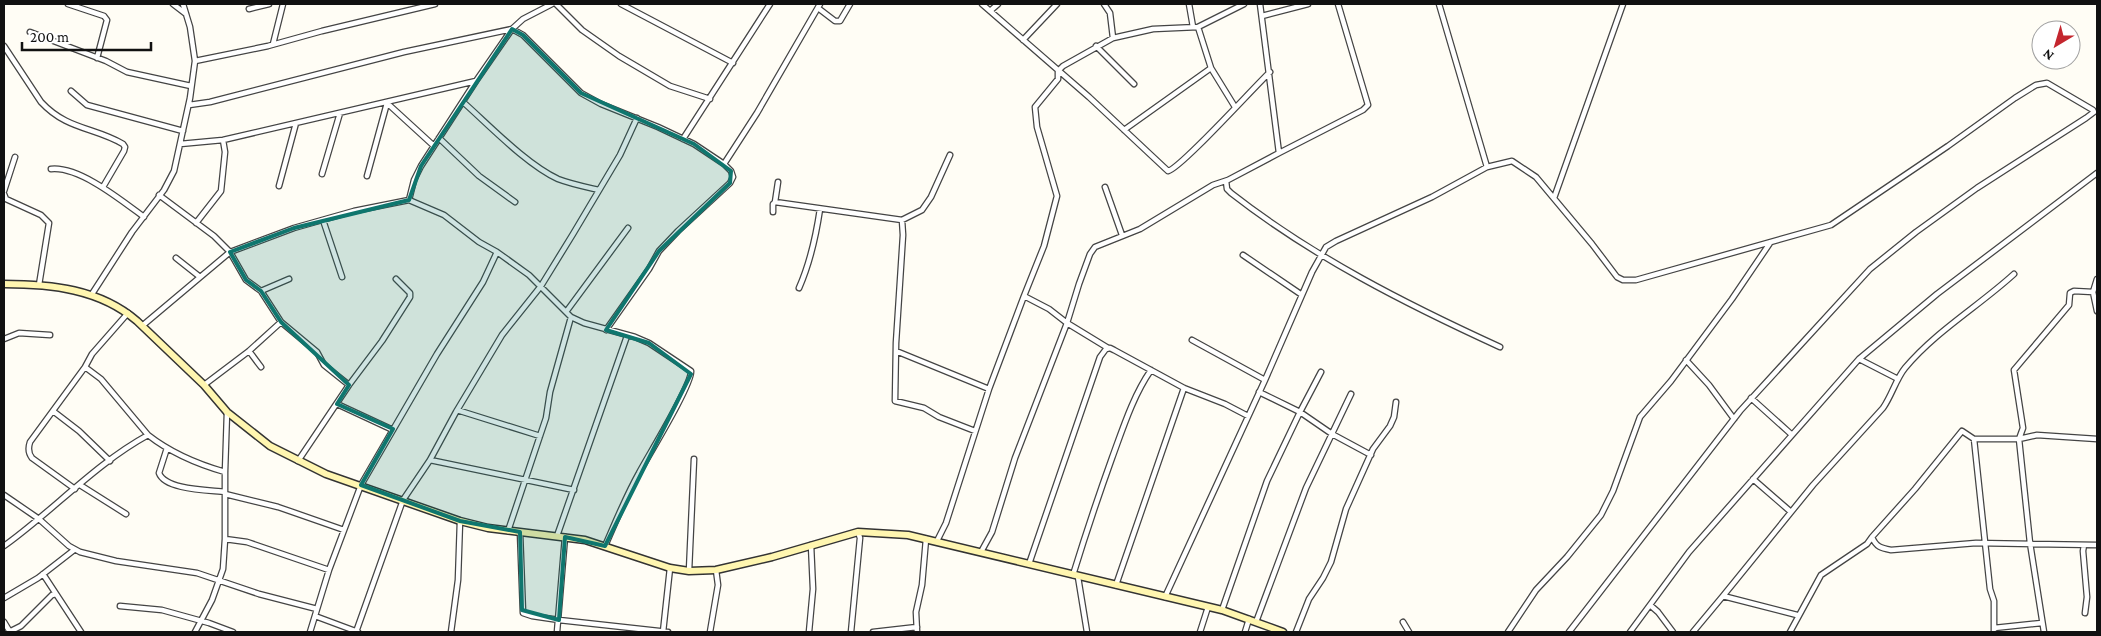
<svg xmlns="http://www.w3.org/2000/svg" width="2101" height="636" font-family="'Crimson Pro',serif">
	<rect width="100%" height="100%" fill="#fffdf5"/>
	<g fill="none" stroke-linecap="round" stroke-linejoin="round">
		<g stroke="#444" stroke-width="7">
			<path id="street" d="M 68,4 L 104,16 L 107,20 L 97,58
				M 173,4 L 186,14
				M 556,4 L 582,30 L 619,56 L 670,86 L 710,99
				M 621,4 L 733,63
				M 982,4 L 1089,97 L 1168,171 C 1181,168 1254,87 1270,72
				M 1104,4 L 1110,13 L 1113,38
				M 1189,4 L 1193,27
				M 1439,4 L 1487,167
				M 818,8 L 835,21 L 840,21 L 850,4
				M 249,9 L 269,4
				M 990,11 L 998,4
				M 1262,16 L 1308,4
				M 1198,27 L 1211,68 L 1235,107
				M 30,32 L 106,61 L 127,72 L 191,86
				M 1023,40 L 1057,4
				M 273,44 L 283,4
				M 4,46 L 41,102 C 67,130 94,127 123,144 L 125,147 L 124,151 L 103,187
				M 1096,46 L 1134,84
				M 195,61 L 268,46 L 322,31 L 435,4
				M 71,91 L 87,105 L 183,131
				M 463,102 C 489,125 526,164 558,179 C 571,184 586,187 599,190
				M 189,105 L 210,102 L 404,52 L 512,29 L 523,35 L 581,93 L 601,104 L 658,127 L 694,144 L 724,164 L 731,171 L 733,177 L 730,183 L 678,231 L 659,251 L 649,269 L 606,330
				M 1124,130 L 1211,68
				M 439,138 L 479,176 L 515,202
				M 683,139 L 770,4
				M 180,144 L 223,140 L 476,81 L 512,29 L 523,19 L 552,4
				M 1279,153 L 1363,110 L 1368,105 L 1338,4
				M 724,164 L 757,113 L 820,4
				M 51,169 C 79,166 121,200 144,217
				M 322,174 L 340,113
				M 367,176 L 387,103 L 434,146
				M 1226,181 L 1227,189 L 1231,193 C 1313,257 1406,304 1500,347
				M 778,182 L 775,202 L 902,220 L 903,235 L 896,343 L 895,401 L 924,408 L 939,417 L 975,431
				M 279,186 L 296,123
				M 1105,187 L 1122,235
				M 4,191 L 15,157
				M 4,194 L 6,199 L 41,215 L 49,223 L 39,285
				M 159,195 L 214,236 L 230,252 L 246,280 L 261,291 L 281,322 L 249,351 L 204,385
				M 1554,198 L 1623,4
				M 409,200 L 444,215 L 479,242 L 497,252 L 529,275 L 571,317 L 584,323 L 635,337 L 649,343 L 691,371 C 692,385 648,456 639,473 C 626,496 616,521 605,546
				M 773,212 L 773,204 L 775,202
				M 323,220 L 342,277
				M 902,220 L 922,210 L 931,197 L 950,155
				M 196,223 L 221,191 L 225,152 L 223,140
				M 1243,255 L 1302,295
				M 176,258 L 200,277
				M 799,288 C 810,263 816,236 820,209
				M 261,291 L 289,279
				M 2093,292 L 2097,311
				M 92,294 L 132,232 L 164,190 L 174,171 L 190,98 L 195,61 L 190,27 L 183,4
				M 566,312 L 628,228
				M 281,322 L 317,352 L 324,365 L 349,385
				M 142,326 L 230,252 L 294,228 L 354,211 L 409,200 L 414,180 L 421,166 L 476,81
				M 4,339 L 19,333 L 50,335
				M 1192,340 L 1265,380
				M 1108,348 L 1067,323 L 1049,309 L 1024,296 L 1044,246 L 1057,196 L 1037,127 L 1035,107 L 1058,79 L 1058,71 L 1063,66 L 1113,38 L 1153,29 L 1198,27 L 1244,4
				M 249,351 L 261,367
				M 896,351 L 989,389
				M 1859,359 L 1898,379
				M 1686,360 L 1709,385 L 1734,419
				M 85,367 L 101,379 L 148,435 C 171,453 197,464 225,472
				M 1259,392 L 1300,412 L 1321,372
				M 1751,398 L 1791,434
				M 337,404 L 393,430
				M 457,410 L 540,436
				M 53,411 L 79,431 L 110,461
				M 1974,439 L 1990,589 L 1994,601 L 1994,632
				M 167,448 L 159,473 C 165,490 209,490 225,492
				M 430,460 L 574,490
				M 298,461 L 349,385 L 382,341 L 410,297 L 410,293 L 396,279
				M 1753,479 L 1791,512
				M 80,485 L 126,514
				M 75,489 L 32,458 C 28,453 28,448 30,442 L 85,367 L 92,354 L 128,313
				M 225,494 L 278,507 L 344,530
				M 4,495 L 39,519 L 69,546 L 80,552 L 116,561 L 197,573 L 259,594 L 317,609
				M 508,531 L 546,418 L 550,392 L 571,317
				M 520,532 L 523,613 L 532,616 L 559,620 L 668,632
				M 557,536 L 627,336
				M 1872,537 L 1915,489 L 1962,431 L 1974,439 L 2019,439 L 2037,435 L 2097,439
				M 225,539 L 247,542 L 329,570
				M 937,541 L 946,523 L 989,389 L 1024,296
				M 2084,545 L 2083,551 L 2087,597 L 2085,613
				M 4,546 C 53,511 95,464 148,435
				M 981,552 L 992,532 L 1015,458 L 1067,323 L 1079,284 L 1090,254 L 1095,247 L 1140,229 L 1213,185 L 1228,180 L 1279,153 L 1260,4
				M 1029,564 L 1100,357 L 1106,349 L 1110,348 L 1114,350 L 1184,388 L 1225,404 L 1248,416
				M 689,571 L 694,459
				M 43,574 L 81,632
				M 1073,575 C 1085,536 1098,497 1112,458 C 1123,428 1133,396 1151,370
				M 1078,577 L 1087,632
				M 1116,585 L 1184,388
				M 1165,597 L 1265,380 L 1312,272 L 1326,247 L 1336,241 L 1432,197 L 1487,167 L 1512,161 L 1536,177 L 1592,244 L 1617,277 L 1623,280 L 1636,280 L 1831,225 L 1948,146 L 2015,98 L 2036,85 L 2047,83 L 2093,110 L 2094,112 L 2086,118 L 1977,188 L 1916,232 L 1870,269 L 1740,411 L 1569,632
				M 4,598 L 38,578 L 74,550
				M 1650,605 L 1658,612 L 1673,632
				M 120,606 L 162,610 L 209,623 L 233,632
				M 1222,610 L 1267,481 L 1300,412 L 1332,434 L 1371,455
				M 1797,615 L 1723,596 L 1813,485 L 1883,408 C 1892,395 1896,379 1905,368 C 1936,331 1979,306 2014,274
				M 315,616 L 358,632
				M 4,622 L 10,632
				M 1256,622 L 1306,488 L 1351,394
				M 1403,622 L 1409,632
				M 1994,628 L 2042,623
				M 9,632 L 21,626 L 52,595 L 56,594
				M 195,632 L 212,600 L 223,569 L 225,539 L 225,472 L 227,412
				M 310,632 L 329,570 L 361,485 L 437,354 L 483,282 L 497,252
				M 356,632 L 403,500 L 430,460 L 456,412 L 502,335 L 541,286 L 573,234 L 620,155 L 637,118
				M 451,632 L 458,580 L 460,521
				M 557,632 L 565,537
				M 663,632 L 670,568
				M 710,632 L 718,585 L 716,570
				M 809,632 L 813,589 L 811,545
				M 851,632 L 860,538 L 858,532
				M 873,632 L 917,627
				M 917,632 L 916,612 L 922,585 L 926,539
				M 1200,632 L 1208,607
				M 1245,632 L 1249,619
				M 1296,632 L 1309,599 L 1323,578 L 1331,562 L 1346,509 L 1373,449 L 1390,426 L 1394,417 L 1396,402
				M 1508,632 L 1536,590 L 1567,557 L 1601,515 L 1613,491 L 1640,417 L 1671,381 L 1732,299 L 1770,243
				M 1630,632 L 1689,552 L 1859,359 L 1937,294 L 2097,173
				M 1693,632 L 1723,596
				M 1790,632 L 1821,575 L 1867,544 L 1872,537 C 1876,547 1881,548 1891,550 L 1976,543 L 2097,545
				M 2044,632 L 2030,543 L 2019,439 L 2023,428 L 2014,370 L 2069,305 L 2070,293 L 2074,291 L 2093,292 L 2097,279"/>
		</g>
		<g stroke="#333" stroke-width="9">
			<path id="secondary" d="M 4,284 C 51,284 100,289 137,321 L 204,385 L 227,412 L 270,446 L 326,474 L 460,521 L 488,528 L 585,540 L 670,568 L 689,571 L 716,570 L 772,557 L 858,532 L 908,535 L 1222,610 L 1283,632"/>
		</g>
		<use href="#street" stroke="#fff" stroke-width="4.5"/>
		<use href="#secondary" stroke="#fff6b0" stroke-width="6"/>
	</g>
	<path fill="#0f766e" fill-opacity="0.2" stroke="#0f766e" stroke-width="4" stroke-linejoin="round" d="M 512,29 L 523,35 L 581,93 L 694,144 L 731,171 L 730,183 L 659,251 L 606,330 L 649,343 L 691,374 L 605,546 L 565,537 L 559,620 L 522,610 L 520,532 L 460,521 L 361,485 L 393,429 L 337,404 L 349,385 L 281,322 L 261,291 L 246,280 L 230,252 L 294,228 L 409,200 L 421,166 Z"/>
	<rect width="2101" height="636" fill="none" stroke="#111111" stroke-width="10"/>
	<g transform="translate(2056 45) rotate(218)"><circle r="24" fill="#ffffff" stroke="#a0a0a0"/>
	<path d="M0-4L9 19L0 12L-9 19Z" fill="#c4262e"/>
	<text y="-8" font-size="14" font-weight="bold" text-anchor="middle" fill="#111111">N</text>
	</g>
	<path d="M22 42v8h129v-8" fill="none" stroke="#111111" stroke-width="2.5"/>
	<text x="30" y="42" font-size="15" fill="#111111" stroke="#ffffff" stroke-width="4" paint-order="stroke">200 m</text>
</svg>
